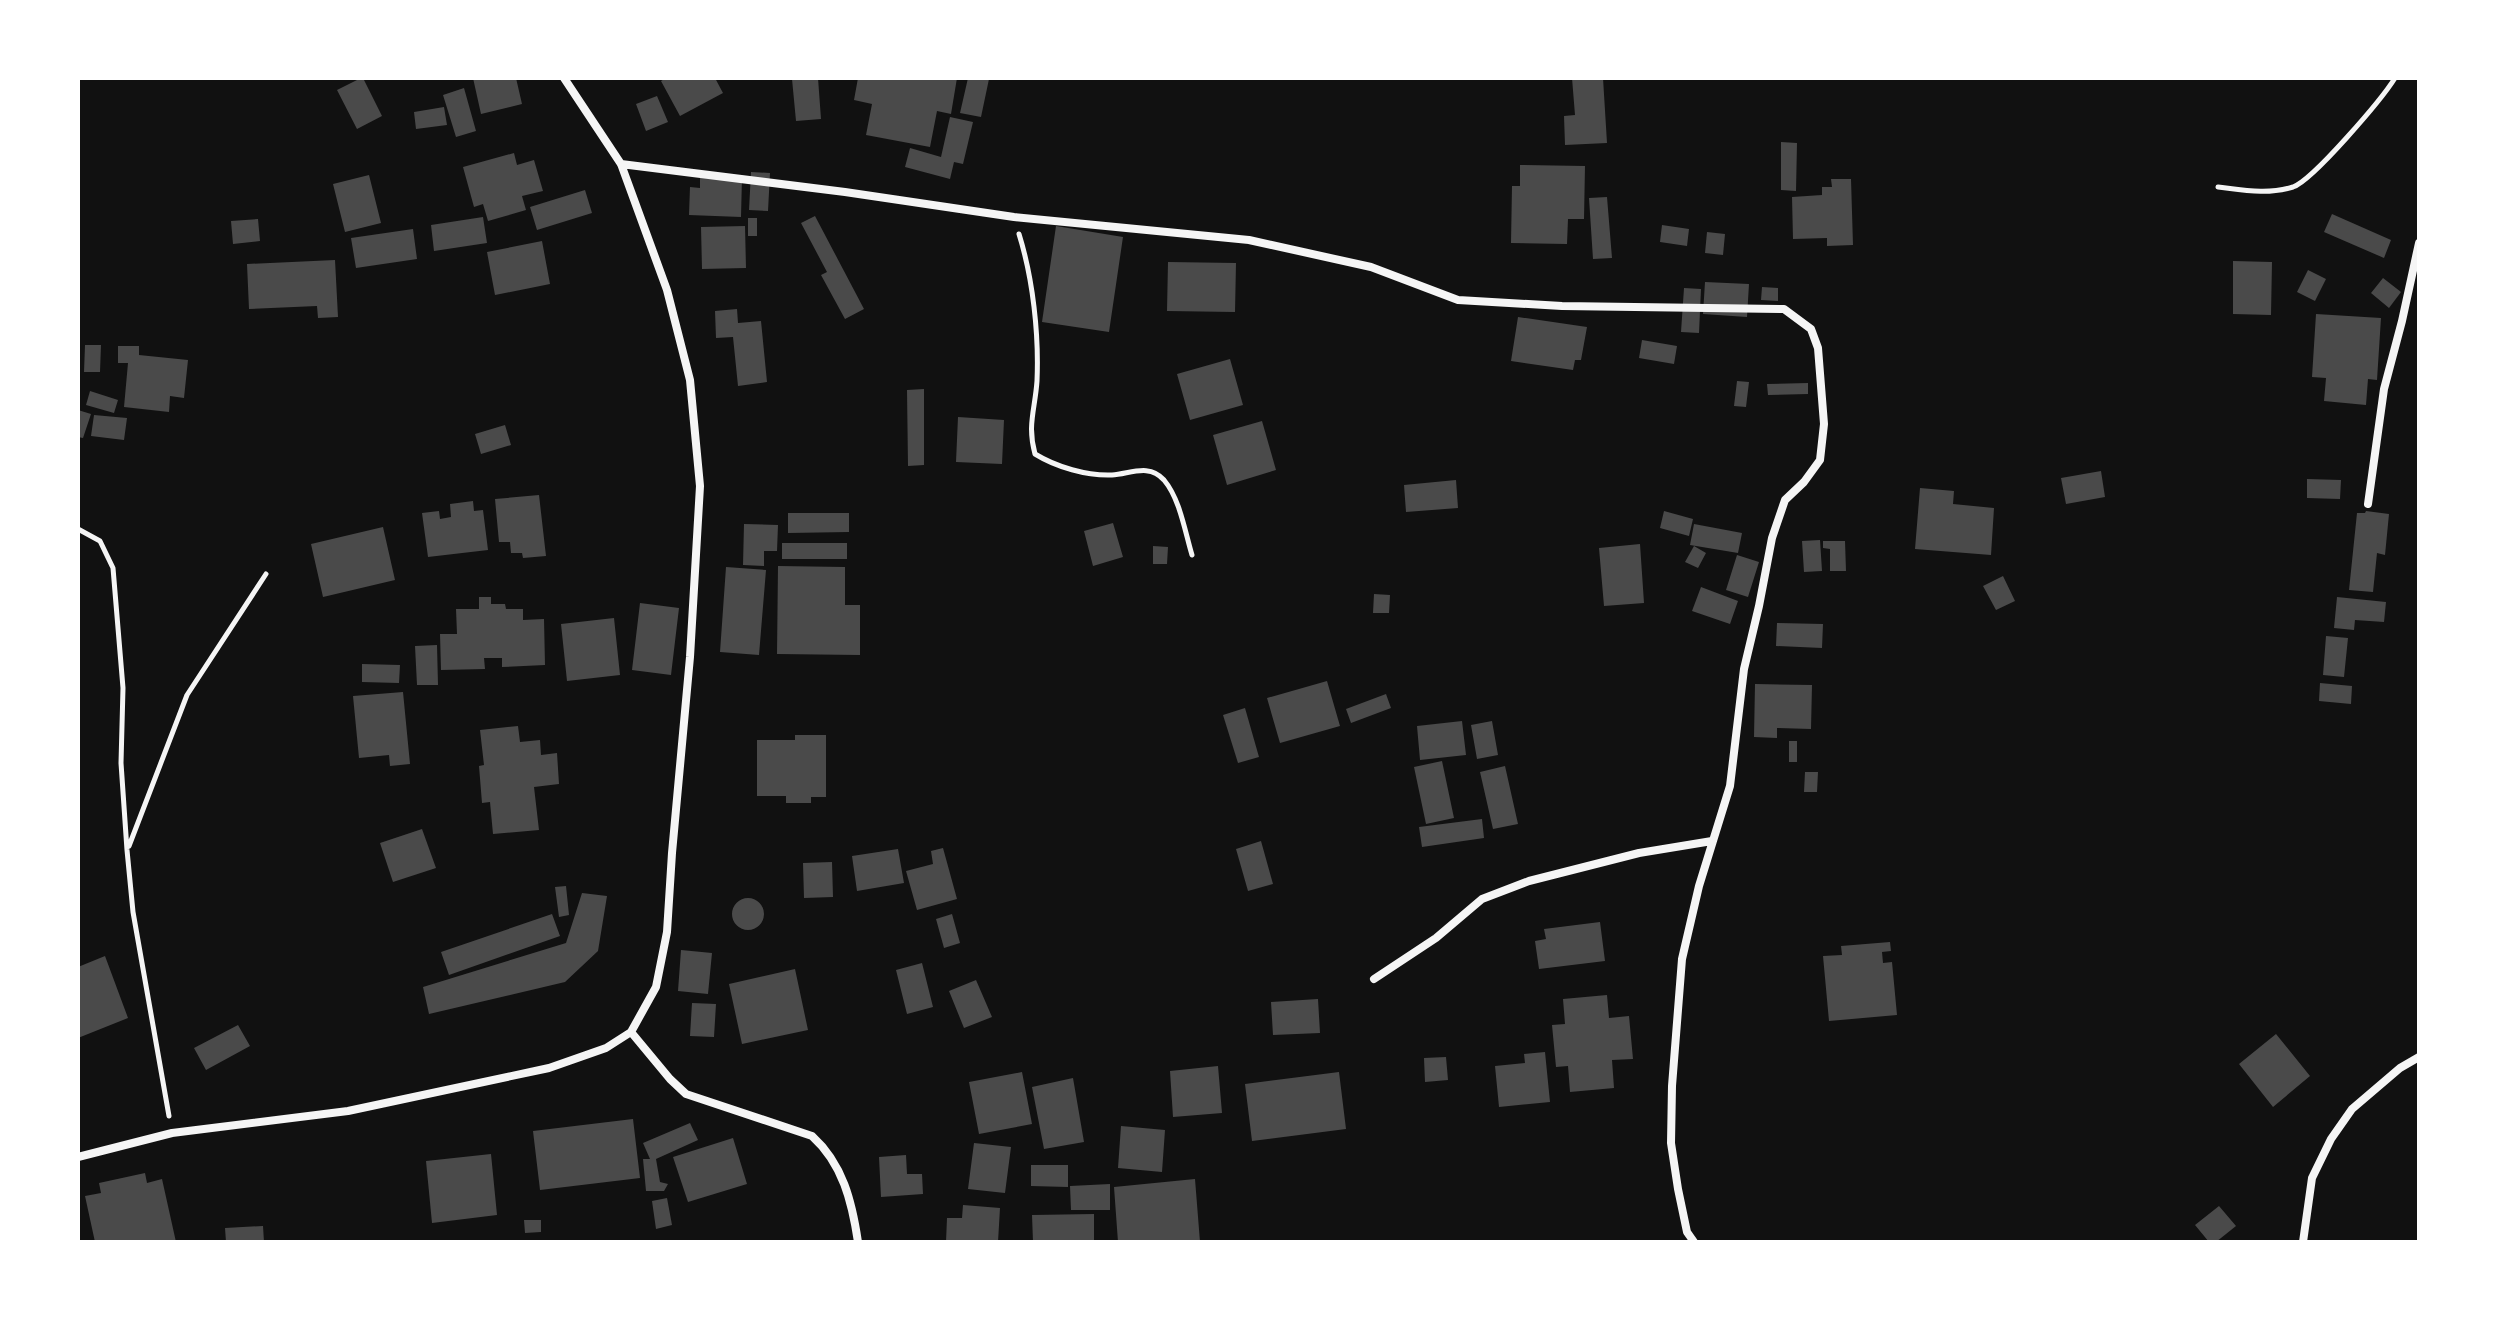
<svg xmlns="http://www.w3.org/2000/svg" width="2497" height="1320" font-family="Inter,sans-serif">
	<rect width="100%" height="100%" fill="#111"/>
	<path fill="#4a4a4a" d="M 361,78 L 363,78 L 382,116 L 357,129 L 337,90 Z
		M 473,78 L 516,78 L 522,104 L 481,114 Z
		M 666,78 L 715,78 L 723,93 L 680,116 L 661,81 Z
		M 818,78 L 821,119 L 796,121 L 792,79 Z
		M 858,78 L 957,78 L 951,114 L 937,111 L 930,147 L 866,135 L 872,104 L 854,100 Z
		M 968,78 L 989,79 L 981,117 L 960,113 Z
		M 1572,78 L 1603,78 L 1607,143 L 1565,145 L 1564,116 L 1575,115 Z
		M 464,88 L 476,131 L 456,137 L 443,95 Z
		M 657,96 L 668,122 L 646,131 L 636,104 Z
		M 444,107 L 447,125 L 416,129 L 414,112 Z
		M 950,117 L 973,122 L 963,164 L 954,162 L 950,179 L 905,167 L 910,148 L 941,157 Z
		M 1781,142 L 1797,143 L 1796,191 L 1781,190 Z
		M 514,153 L 517,165 L 534,160 L 543,191 L 522,196 L 526,210 L 488,221 L 483,204 L 474,207 L 463,167 Z
		M 1520,165 L 1585,166 L 1584,219 L 1568,219 L 1567,244 L 1511,243 L 1512,186 L 1520,186 Z
		M 751,172 L 770,173 L 768,211 L 749,210 Z
		M 369,175 L 381,223 L 345,232 L 333,184 Z
		M 700,176 L 742,177 L 741,217 L 689,215 L 690,187 L 700,188 Z
		M 1831,179 L 1851,179 L 1853,245 L 1827,246 L 1827,238 L 1793,239 L 1792,197 L 1822,195 L 1822,187 L 1832,187 Z
		M 585,190 L 592,213 L 537,230 L 530,207 Z
		M 1607,197 L 1612,258 L 1593,259 L 1589,198 Z
		M 2332,214 L 2391,240 L 2384,258 L 2324,232 Z
		M 815,216 L 864,309 L 845,319 L 821,275 L 827,272 L 801,223 Z
		M 483,217 L 487,243 L 434,251 L 431,225 Z
		M 748,218 L 757,218 L 757,236 L 748,236 Z
		M 258,219 L 260,241 L 233,244 L 231,221 Z
		M 1662,225 L 1689,229 L 1687,246 L 1660,242 Z
		M 745,226 L 746,268 L 702,269 L 701,227 Z
		M 1056,226 L 1123,237 L 1109,332 L 1042,322 Z
		M 413,229 L 417,259 L 356,268 L 351,238 Z
		M 1707,232 L 1725,234 L 1723,255 L 1705,253 Z
		M 542,241 L 550,284 L 495,295 L 487,252 Z
		M 335,260 L 338,317 L 318,318 L 317,306 L 249,309 L 247,264 Z
		M 2233,261 L 2272,262 L 2271,315 L 2233,314 Z
		M 1168,262 L 1236,263 L 1235,312 L 1167,311 Z
		M 2308,270 L 2326,279 L 2315,301 L 2297,292 Z
		M 2383,278 L 2401,292 L 2389,308 L 2371,293 Z
		M 1705,282 L 1749,284 L 1747,317 L 1703,314 Z
		M 1762,287 L 1778,288 L 1778,301 L 1761,300 Z
		M 1684,288 L 1701,289 L 1699,333 L 1681,332 Z
		M 737,309 L 738,323 L 761,321 L 767,382 L 738,386 L 733,337 L 716,338 L 715,311 Z
		M 2316,314 L 2381,318 L 2377,380 L 2368,379 L 2366,405 L 2324,401 L 2326,378 L 2312,377 Z
		M 1518,317 L 1587,327 L 1581,360 L 1575,360 L 1573,370 L 1511,361 Z
		M 1642,340 L 1677,346 L 1674,364 L 1639,358 Z
		M 85,345 L 101,345 L 100,372 L 84,372 Z
		M 118,346 L 139,346 L 139,355 L 188,360 L 184,398 L 170,396 L 169,412 L 124,407 L 128,363 L 118,363 Z
		M 1230,359 L 1243,405 L 1190,420 L 1177,374 Z
		M 1737,381 L 1749,382 L 1746,407 L 1734,406 Z
		M 1808,383 L 1808,394 L 1768,395 L 1767,384 Z
		M 924,389 L 924,465 L 908,466 L 907,390 Z
		M 90,391 L 118,400 L 114,413 L 86,405 Z
		M 78,410 L 91,414 L 83,438 L 78,437 Z
		M 94,415 L 127,418 L 124,440 L 91,436 Z
		M 958,417 L 1004,420 L 1002,464 L 956,462 Z
		M 1262,421 L 1276,470 L 1227,485 L 1213,435 Z
		M 505,425 L 511,445 L 481,454 L 475,434 Z
		M 2101,471 L 2105,497 L 2066,504 L 2061,478 Z
		M 2307,479 L 2341,480 L 2340,499 L 2307,498 Z
		M 1456,480 L 1458,508 L 1406,512 L 1404,485 Z
		M 1920,488 L 1954,491 L 1953,504 L 1994,508 L 1991,555 L 1915,549 Z
		M 539,495 L 546,556 L 523,558 L 522,553 L 511,553 L 510,542 L 499,542 L 495,499 Z
		M 473,501 L 474,511 L 483,510 L 488,550 L 428,557 L 422,513 L 439,511 L 440,519 L 451,517 L 450,504 Z
		M 1664,511 L 1693,519 L 1689,536 L 1660,528 Z
		M 2366,511 L 2389,514 L 2385,555 L 2377,553 L 2373,592 L 2349,590 L 2357,513 L 2365,513 Z
		M 788,513 L 849,513 L 849,532 L 788,533 Z
		M 1113,523 L 1123,557 L 1093,566 L 1084,531 Z
		M 744,524 L 778,525 L 777,551 L 764,551 L 764,566 L 743,565 Z
		M 1694,524 L 1742,533 L 1738,553 L 1690,545 Z
		M 383,527 L 395,580 L 323,597 L 311,544 Z
		M 1820,540 L 1822,571 L 1804,572 L 1802,541 Z
		M 1823,541 L 1845,541 L 1846,571 L 1830,571 L 1830,549 L 1823,548 Z
		M 782,543 L 847,543 L 847,559 L 782,559 Z
		M 1640,544 L 1644,603 L 1604,606 L 1599,548 Z
		M 1153,546 L 1168,547 L 1167,564 L 1153,564 Z
		M 1694,546 L 1706,553 L 1698,568 L 1685,562 Z
		M 1737,555 L 1759,562 L 1748,597 L 1726,590 Z
		M 778,566 L 845,567 L 845,605 L 860,605 L 860,655 L 777,654 Z
		M 726,567 L 766,570 L 759,655 L 720,652 Z
		M 2003,576 L 2015,601 L 1996,610 L 1983,586 Z
		M 1701,587 L 1738,601 L 1730,624 L 1692,611 Z
		M 1374,594 L 1390,595 L 1389,613 L 1373,613 Z
		M 479,597 L 491,597 L 491,604 L 505,604 L 506,609 L 523,609 L 523,620 L 544,619 L 545,665 L 502,667 L 502,658 L 484,658 L 485,669 L 441,670 L 440,634 L 457,634 L 456,609 L 479,609 Z
		M 2337,597 L 2386,602 L 2384,622 L 2355,620 L 2354,630 L 2334,628 Z
		M 640,603 L 679,608 L 671,675 L 632,670 Z
		M 614,618 L 620,675 L 567,681 L 561,624 Z
		M 1777,623 L 1823,624 L 1822,648 L 1776,646 Z
		M 2326,636 L 2348,638 L 2344,677 L 2323,675 Z
		M 437,645 L 438,685 L 417,685 L 415,646 Z
		M 362,664 L 400,665 L 399,683 L 362,682 Z
		M 1327,681 L 1340,726 L 1280,743 L 1267,698 Z
		M 2320,683 L 2352,686 L 2351,704 L 2319,701 Z
		M 1755,684 L 1812,685 L 1811,729 L 1777,728 L 1777,738 L 1754,737 Z
		M 403,692 L 410,764 L 390,766 L 389,755 L 359,758 L 353,696 Z
		M 1386,694 L 1391,708 L 1351,723 L 1346,709 Z
		M 1245,708 L 1259,757 L 1238,763 L 1223,715 Z
		M 1462,721 L 1466,755 L 1420,760 L 1417,726 Z
		M 1492,721 L 1498,755 L 1477,759 L 1471,725 Z
		M 518,726 L 520,742 L 540,740 L 541,755 L 557,753 L 559,784 L 534,787 L 539,830 L 493,834 L 490,802 L 482,803 L 479,766 L 484,765 L 480,730 Z
		M 795,735 L 826,735 L 826,797 L 811,797 L 811,803 L 786,803 L 786,796 L 757,796 L 757,740 L 795,740 Z
		M 1789,741 L 1797,741 L 1797,762 L 1789,762 Z
		M 1442,761 L 1454,818 L 1426,824 L 1414,767 Z
		M 1505,766 L 1518,824 L 1493,829 L 1480,772 Z
		M 1805,772 L 1818,772 L 1817,792 L 1804,792 Z
		M 1482,819 L 1484,838 L 1422,847 L 1419,827 Z
		M 422,829 L 436,868 L 393,882 L 380,843 Z
		M 1261,841 L 1273,884 L 1248,891 L 1236,849 Z
		M 943,848 L 957,899 L 917,910 L 906,871 L 933,864 L 931,851 Z
		M 898,849 L 904,883 L 857,891 L 852,856 Z
		M 832,862 L 833,897 L 804,898 L 803,863 Z
		M 566,886 L 569,915 L 559,917 L 555,887 Z
		M 582,893 L 607,896 L 598,951 L 565,982 L 429,1014 L 423,987 L 566,943 Z
		M732 914a16 16 0 1 1 32 0a16 16 0 1 1-32 0Z
		M 552,914 L 560,936 L 449,975 L 441,952 Z
		M 952,914 L 960,943 L 944,948 L 936,919 Z
		M 1600,922 L 1605,961 L 1539,969 L 1535,941 L 1546,939 L 1544,929 Z
		M 1890,942 L 1891,951 L 1882,952 L 1883,963 L 1892,962 L 1897,1015 L 1829,1021 L 1823,956 L 1842,955 L 1841,946 Z
		M 681,950 L 712,953 L 708,994 L 678,991 Z
		M 105,956 L 128,1018 L 78,1038 L 78,967 Z
		M 922,963 L 933,1007 L 907,1014 L 896,970 Z
		M 795,969 L 808,1030 L 742,1044 L 729,984 Z
		M 976,980 L 992,1017 L 964,1028 L 949,991 Z
		M 1607,995 L 1609,1018 L 1629,1016 L 1633,1059 L 1612,1060 L 1614,1088 L 1570,1092 L 1568,1066 L 1556,1067 L 1552,1025 L 1565,1024 L 1563,999 Z
		M 1318,999 L 1320,1033 L 1273,1035 L 1271,1002 Z
		M 692,1003 L 716,1004 L 714,1037 L 690,1036 Z
		M 238,1025 L 250,1046 L 206,1070 L 194,1048 Z
		M 2276,1034 L 2310,1076 L 2273,1107 L 2239,1064 Z
		M 1545,1052 L 1550,1102 L 1499,1107 L 1495,1066 L 1525,1063 L 1524,1054 Z
		M 1446,1057 L 1448,1080 L 1425,1082 L 1424,1058 Z
		M 1218,1066 L 1222,1113 L 1173,1117 L 1170,1071 Z
		M 1022,1072 L 1032,1124 L 979,1134 L 969,1082 Z
		M 1339,1072 L 1346,1129 L 1252,1141 L 1245,1084 Z
		M 1073,1078 L 1084,1142 L 1044,1149 L 1032,1087 Z
		M 633,1119 L 640,1178 L 540,1190 L 533,1131 Z
		M 690,1123 L 698,1140 L 656,1159 L 660,1182 L 668,1184 L 664,1191 L 646,1191 L 643,1159 L 650,1159 L 643,1143 Z
		M 1121,1126 L 1165,1130 L 1162,1172 L 1118,1168 Z
		M 733,1138 L 747,1184 L 688,1202 L 673,1157 Z
		M 974,1143 L 1011,1147 L 1005,1193 L 968,1189 Z
		M 491,1154 L 497,1215 L 432,1223 L 426,1161 Z
		M 906,1155 L 907,1174 L 922,1174 L 923,1194 L 881,1197 L 879,1157 Z
		M 1031,1165 L 1068,1165 L 1068,1187 L 1031,1186 Z
		M 145,1173 L 147,1183 L 162,1179 L 176,1242 L 95,1242 L 85,1196 L 101,1193 L 99,1183 Z
		M 1195,1179 L 1200,1242 L 1140,1242 L 1140,1240 L 1118,1242 L 1114,1187 Z
		M 1110,1184 L 1110,1210 L 1071,1210 L 1070,1186 Z
		M 667,1198 L 672,1225 L 656,1229 L 652,1201 Z
		M 963,1205 L 1000,1208 L 998,1242 L 946,1242 L 947,1218 L 962,1218 Z
		M 2219,1206 L 2236,1226 L 2216,1242 L 2209,1242 L 2195,1225 Z
		M 1094,1214 L 1094,1242 L 1033,1242 L 1032,1215 Z
		M 524,1220 L 541,1220 L 541,1232 L 525,1233 Z
		M 263,1226 L 264,1242 L 226,1242 L 225,1228 Z"/>
	<g fill="none" stroke-linecap="round" stroke-linejoin="round">
		<path stroke="#f5f5f5" stroke-width="5" d="M 2218,187 C 2243,190 2268,195 2293,187 C 2313,180 2382,99 2395,78
			M 1019,234 C 1033,279 1039,334 1037,381 C 1035,410 1027,425 1035,454 C 1056,467 1087,476 1112,475 C 1130,474 1149,463 1164,480 C 1180,499 1185,532 1192,555
			M 78,529 L 100,541 L 113,568 L 123,688 L 121,763 L 127,850 L 133,912 L 169,1116
			M 129,846 L 187,695 L 266,574"/>
		<path stroke="#f5f5f5" stroke-width="8" d="M 621,164 L 845,192 L 1014,217 L 1249,240 L 1371,267 L 1458,300 L 1562,306 L 1784,309 L 1811,329 L 1818,348 L 1824,424 L 1820,460 L 1804,482 L 1785,500 L 1772,538 L 1759,606 L 1744,669 L 1730,786 L 1699,886 L 1682,959 L 1672,1086 L 1671,1143 L 1678,1189 L 1687,1232 L 1694,1242
			M 2368,504 L 2384,389 L 2402,321 L 2419,243
			M 1374,979 L 1436,938 L 1482,899 L 1529,881 L 1639,853 L 1712,841
			M 631,1032 L 670,1079 L 686,1094 L 812,1136 C 843,1164 852,1202 858,1242
			M 78,1157 L 172,1133 L 348,1111 L 549,1068 L 606,1048 L 631,1032 L 656,987 L 667,932 L 672,853 L 690,657 L 700,486 L 690,380 L 667,290 L 621,164 L 564,78
			M 2303,1242 L 2312,1178 L 2331,1139 L 2352,1109 L 2400,1068 L 2419,1057"/>
	</g>
	<rect width="2497" height="1320" fill="none" stroke="#ffffff" stroke-width="160"/>
</svg>
